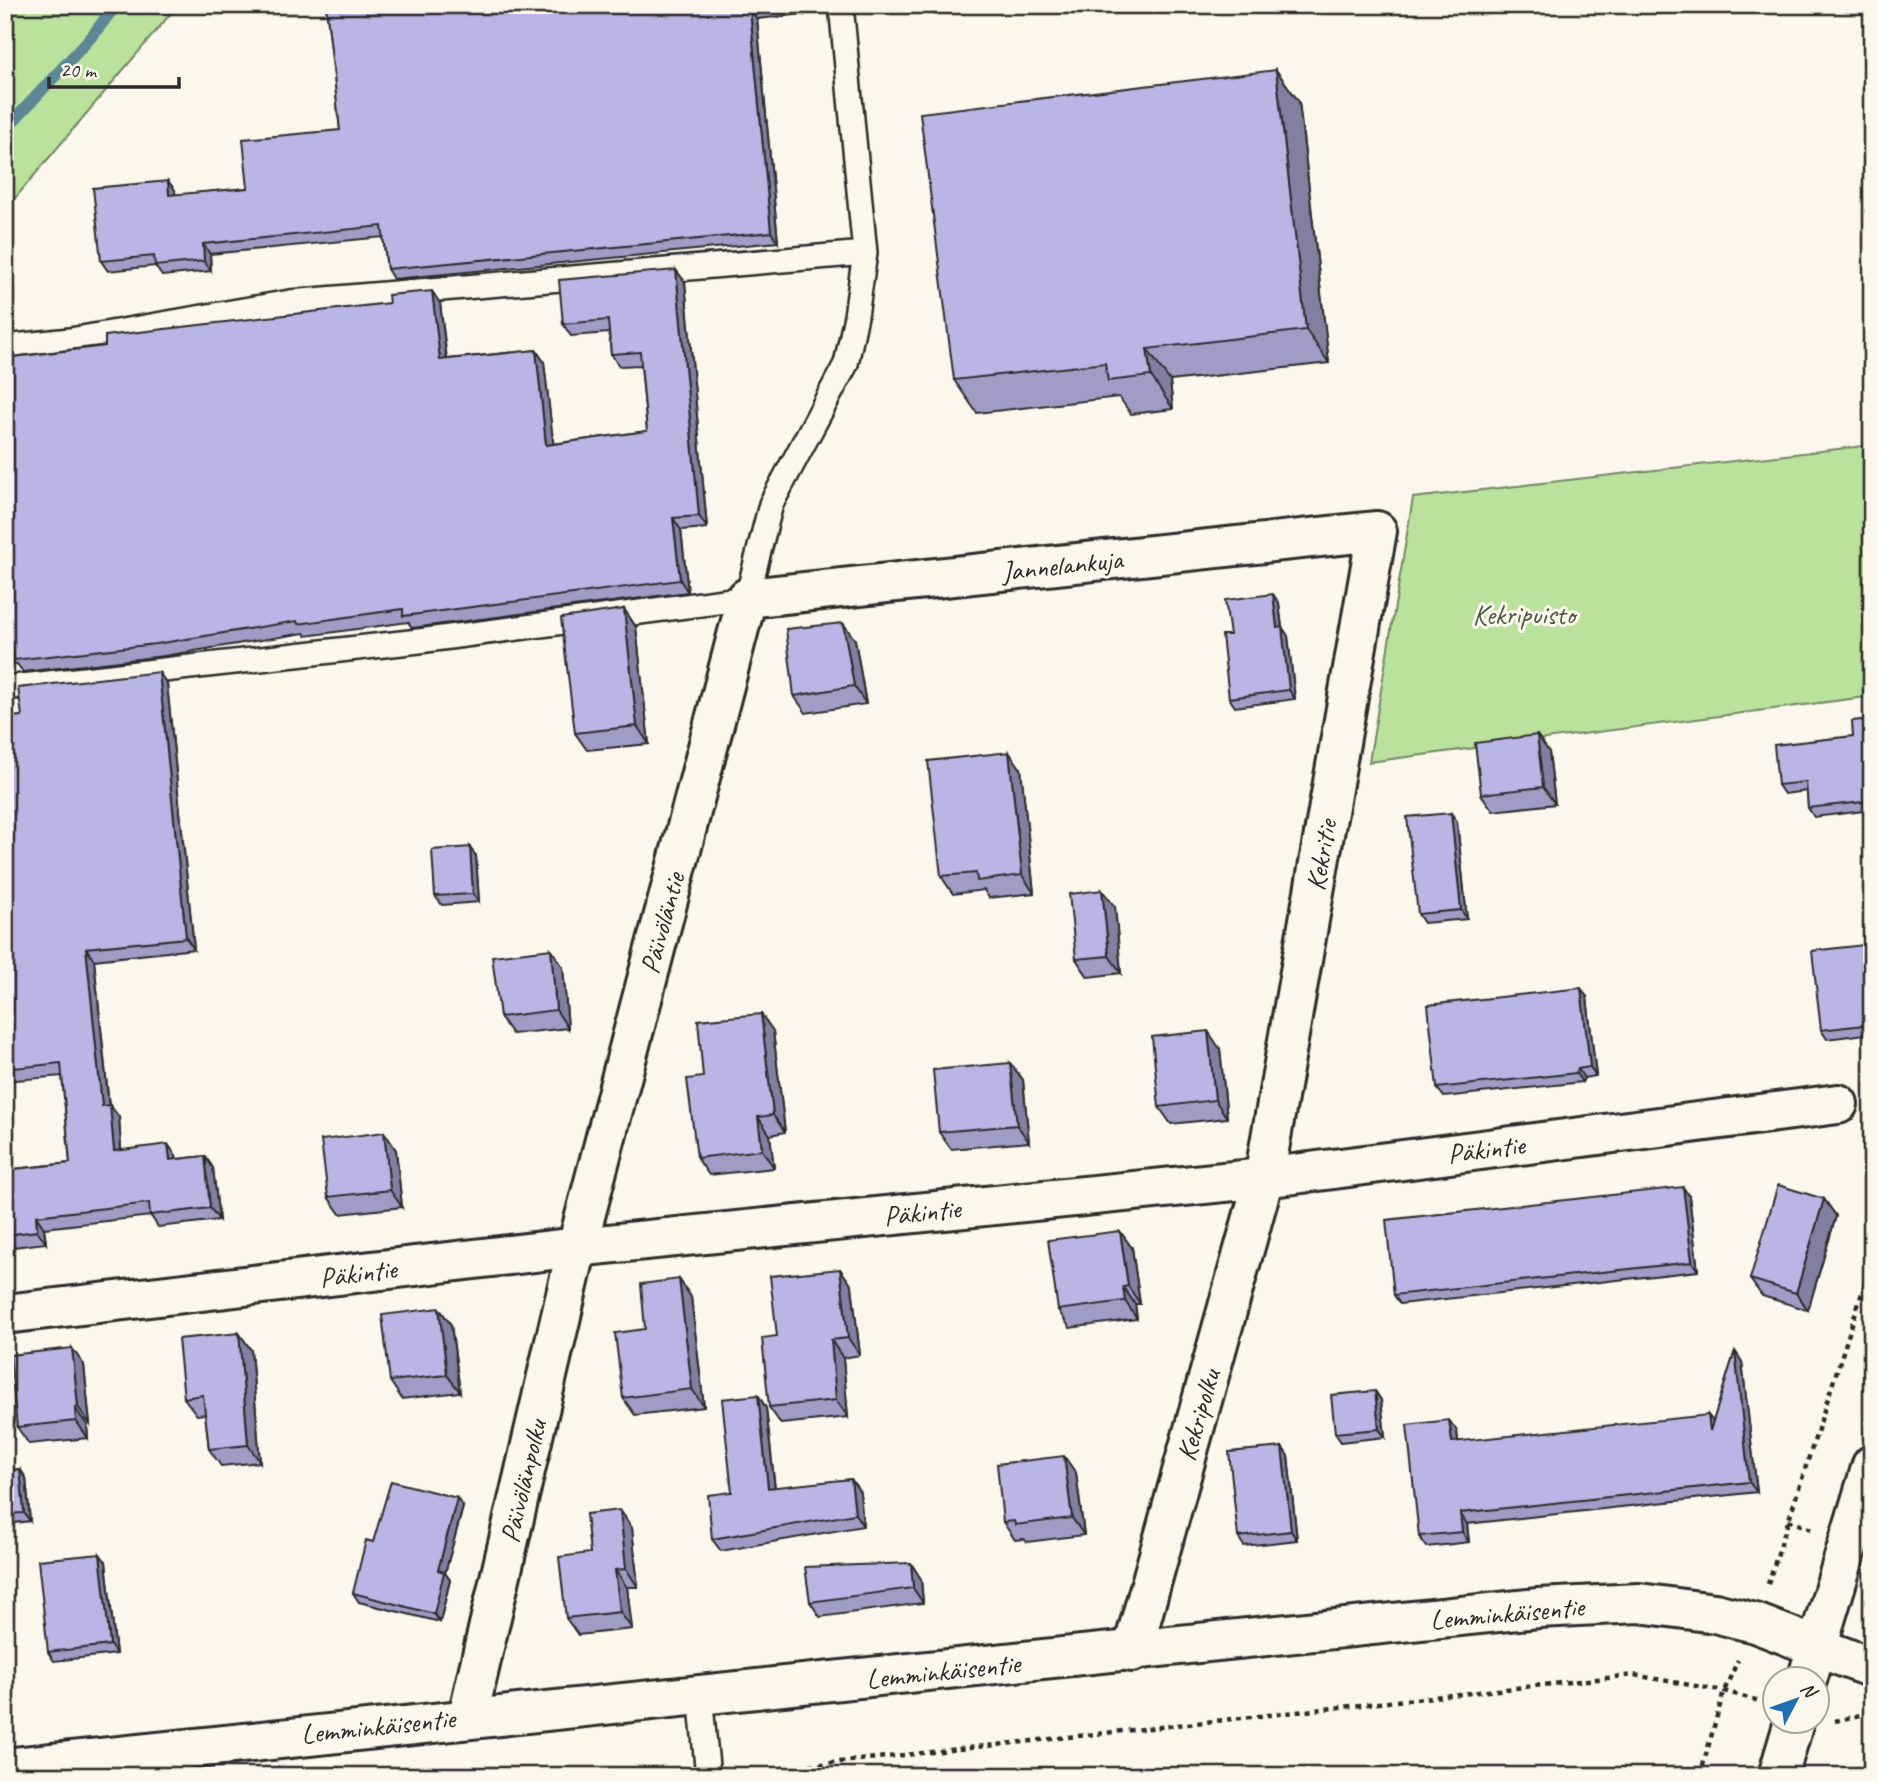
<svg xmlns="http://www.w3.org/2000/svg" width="1877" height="1781" font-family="Caveat,sans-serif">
	<rect width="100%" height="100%" fill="#fbf7ec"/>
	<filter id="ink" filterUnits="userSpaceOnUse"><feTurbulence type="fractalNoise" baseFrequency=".0143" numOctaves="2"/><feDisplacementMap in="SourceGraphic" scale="14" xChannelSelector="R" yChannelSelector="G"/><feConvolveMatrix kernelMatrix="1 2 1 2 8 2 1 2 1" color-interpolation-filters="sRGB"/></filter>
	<g filter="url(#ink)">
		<path fill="#bae29d" stroke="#728664" stroke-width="2" d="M 5,5 L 178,5 L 5,210 Z
			M 1872,445 L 1872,696 L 1369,762 L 1413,498 Z"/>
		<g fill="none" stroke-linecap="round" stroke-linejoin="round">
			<path stroke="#5c8895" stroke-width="12" d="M 5,130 L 92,36 L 116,5"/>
			<g stroke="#2b2b2b" stroke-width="28">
				<path id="service" d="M 5,347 L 70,340 L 290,302 L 865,253
					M 5,688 L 419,641 L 747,598 L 771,504 L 846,364 L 856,316 L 865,253 L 841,5
					M 700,1695 L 708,1776"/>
			</g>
			<g stroke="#2b2b2b" stroke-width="44">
				<path id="minor" d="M 5,1314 L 577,1247 L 1264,1178 L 1838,1104
					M 1807,1680 L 1872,1465
					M 468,1716 L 577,1247 L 747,598 L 1377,531 L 1264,1178 L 1132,1652
					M 1778,1776 L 1794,1722"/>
			</g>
			<g stroke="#2b2b2b" stroke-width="44">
				<path id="tertiary" d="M 5,1768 C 516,1710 1027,1663 1538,1608 L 1639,1603 L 1715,1613 L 1755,1623 L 1872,1668"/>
			</g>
			<path stroke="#2b2b2b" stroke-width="4.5" stroke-dasharray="5 5" stroke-linecap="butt" d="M 1788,1520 L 1811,1529
				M 1768,1584 L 1872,1262
				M 1835,1721 L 1872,1712
				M 740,1773 L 1634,1675 L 1724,1691 L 1759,1701
				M 1700,1776 L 1724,1691 L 1738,1660"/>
			<use href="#service" stroke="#fbf7ec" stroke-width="23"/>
			<use href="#minor" stroke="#fbf7ec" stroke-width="38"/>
			<use href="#tertiary" stroke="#fbf7ec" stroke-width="38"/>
		</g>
		<path fill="#a19cc6" stroke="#2b2b2b" stroke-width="2" d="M 326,5 L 802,5 L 803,14 L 757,19 L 778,242 L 393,279 L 387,269 L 383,237 L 210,254 L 211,271 L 162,276 L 155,266 L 108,271 L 101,261 L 168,181 L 175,190 L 175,195 L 248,188 L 340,130 Z
			M 1276,70 L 1299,102 L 1329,363 L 1170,381 L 1173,409 L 1131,414 L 1119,397 L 977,413 L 954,380 Z
			M 676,270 L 685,282 L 707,528 L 681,530 L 688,592 L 412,628 L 408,622 L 306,636 L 304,633 L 164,656 L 23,672 L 17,664 L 5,665 L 5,358 L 440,303 L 447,359 L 536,350 L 544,362 L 553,444 L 647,431 L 641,365 L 619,366 L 611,354 L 609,333 L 571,336 L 563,324 Z
			M 1279,603 L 1282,627 L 1288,636 L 1295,699 L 1235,707 L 1229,698 L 1230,635 Z
			M 624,609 L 636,627 L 649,744 L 587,750 L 575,733 Z
			M 855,640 L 866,704 L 806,713 L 794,696 Z
			M 167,684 L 194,949 L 94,960 L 109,1105 L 119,1117 L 121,1150 L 176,1156 L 177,1159 L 205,1156 L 213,1168 L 219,1220 L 158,1227 L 151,1216 L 44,1228 L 46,1243 L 5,1248 L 5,1170 L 70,1163 L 62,1076 L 5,1081 L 5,718 L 22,716 Z
			M 1872,719 L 1872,810 L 1814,817 L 1808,808 L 1807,791 L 1784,794 L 1778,785 L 1853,736 Z
			M 1537,735 L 1549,752 L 1555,804 L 1493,811 L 1481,794 Z
			M 1021,769 L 1034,893 L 989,898 L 984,890 L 953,894 L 941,876 Z
			M 1451,813 L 1457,822 L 1467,919 L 1424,923 L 1418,914 Z
			M 476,856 L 479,902 L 442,905 L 435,896 Z
			M 1115,907 L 1121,973 L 1088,977 L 1076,959 Z
			M 1872,944 L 1872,1033 L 1827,1039 L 1821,1030 Z
			M 563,967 L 568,1028 L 512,1034 L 500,1017 Z
			M 1587,997 L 1596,1076 L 1584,1078 L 1582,1082 L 1444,1097 L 1437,1088 Z
			M 761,1014 L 773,1031 L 785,1132 L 770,1135 L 774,1168 L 709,1175 L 697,1158 L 703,1077 Z
			M 1220,1049 L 1227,1118 L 1171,1124 L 1159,1107 Z
			M 1010,1063 L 1023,1080 L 1029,1142 L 951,1149 L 939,1132 Z
			M 384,1132 L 396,1150 L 402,1207 L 340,1214 L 328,1197 Z
			M 1689,1196 L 1698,1271 L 1400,1304 L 1394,1295 Z
			M 1824,1199 L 1836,1216 L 1808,1310 L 1762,1296 L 1750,1279 Z
			M 1132,1248 L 1140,1304 L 1135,1304 L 1137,1319 L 1070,1328 L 1058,1310 Z
			M 840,1269 L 852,1286 L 860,1355 L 843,1358 L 848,1417 L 781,1424 L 769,1407 L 777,1336 Z
			M 679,1279 L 691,1297 L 704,1407 L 635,1415 L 623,1398 Z
			M 439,1308 L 451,1325 L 460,1392 L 402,1399 L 390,1381 Z
			M 239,1333 L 251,1350 L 260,1462 L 221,1466 L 209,1449 L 205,1414 L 197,1415 L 184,1398 Z
			M 1735,1351 L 1742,1362 L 1757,1492 L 1467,1524 L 1469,1542 L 1427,1547 L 1419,1536 L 1457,1431 L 1458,1442 L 1713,1422 Z
			M 84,1365 L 90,1424 L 87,1425 L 88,1438 L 29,1444 L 17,1427 Z
			M 1375,1391 L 1381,1400 L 1385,1437 L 1341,1442 L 1335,1433 Z
			M 758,1395 L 766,1408 L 775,1488 L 851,1479 L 860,1492 L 863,1526 L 721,1551 L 712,1539 L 732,1492 Z
			M 1282,1447 L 1288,1456 L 1297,1540 L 1244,1546 L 1238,1537 Z
			M 20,1469 L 26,1478 L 30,1521 L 5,1524 L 5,1471 Z
			M 1076,1473 L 1084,1535 L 1027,1542 L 1024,1539 L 1015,1540 L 1003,1522 Z
			M 463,1507 L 445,1573 L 450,1580 L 440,1622 L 359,1602 L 353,1593 L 373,1542 Z
			M 620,1510 L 632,1528 L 638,1587 L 627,1587 L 632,1629 L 578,1635 L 566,1618 L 590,1553 Z
			M 106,1562 L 116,1654 L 54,1661 L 48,1652 Z
			M 921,1579 L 923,1603 L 820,1617 L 810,1602 Z"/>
		<path fill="#837fa1" stroke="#2b2b2b" stroke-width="2" d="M 796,5 L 802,5 L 803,14 Z
			M 750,10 L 757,19 L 778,242 L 771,232 Z
			M 1276,70 L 1299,102 L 1329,363 L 1306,330 Z
			M 168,181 L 175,190 L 176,205 L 169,195 Z
			M 203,244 L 210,254 L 211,271 L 204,261 Z
			M 676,270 L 685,282 L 707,528 L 699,516 Z
			M 432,291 L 440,303 L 448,372 L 440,360 Z
			M 1147,349 L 1170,381 L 1173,409 L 1151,376 Z
			M 536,350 L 544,362 L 555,457 L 546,445 Z
			M 673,518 L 681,530 L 688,592 L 680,580 Z
			M 1273,594 L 1279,603 L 1283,637 L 1277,628 Z
			M 624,609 L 636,627 L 649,744 L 637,726 Z
			M 843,623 L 855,640 L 866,704 L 854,686 Z
			M 1282,627 L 1288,636 L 1295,699 L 1289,690 Z
			M 159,672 L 167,684 L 194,949 L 186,938 Z
			M 1537,735 L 1549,752 L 1555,804 L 1543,787 Z
			M 1009,752 L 1021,769 L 1034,893 L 1022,875 Z
			M 1451,813 L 1457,822 L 1467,919 L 1461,910 Z
			M 470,847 L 476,856 L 479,902 L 473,894 Z
			M 1102,890 L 1115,907 L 1121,973 L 1109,956 Z
			M 86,948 L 94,960 L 110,1118 L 102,1106 Z
			M 551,949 L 563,967 L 568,1028 L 556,1010 Z
			M 1581,988 L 1587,997 L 1596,1076 L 1590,1067 Z
			M 761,1014 L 773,1031 L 785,1132 L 773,1115 Z
			M 1208,1031 L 1220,1049 L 1227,1118 L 1215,1100 Z
			M 1010,1063 L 1023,1080 L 1029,1142 L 1017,1125 Z
			M 1578,1069 L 1584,1078 L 1582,1082 L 1576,1073 Z
			M 110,1105 L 119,1117 L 122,1163 L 114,1151 Z
			M 758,1117 L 770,1135 L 774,1168 L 762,1150 Z
			M 384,1132 L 396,1150 L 402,1207 L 390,1190 Z
			M 168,1144 L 176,1156 L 178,1172 L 170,1160 Z
			M 205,1156 L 213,1168 L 219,1220 L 210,1208 Z
			M 1683,1187 L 1689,1196 L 1698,1271 L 1692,1262 Z
			M 1824,1199 L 1836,1216 L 1808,1310 L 1796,1293 Z
			M 36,1216 L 44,1228 L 46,1243 L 37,1231 Z
			M 1120,1231 L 1132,1248 L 1140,1304 L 1128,1286 Z
			M 840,1269 L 852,1286 L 860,1355 L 848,1338 Z
			M 679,1279 L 691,1297 L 704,1407 L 692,1389 Z
			M 1123,1287 L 1135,1304 L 1137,1319 L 1125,1301 Z
			M 439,1308 L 451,1325 L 460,1392 L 447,1375 Z
			M 239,1333 L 251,1350 L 260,1462 L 248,1445 Z
			M 831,1340 L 843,1358 L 848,1417 L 836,1400 Z
			M 72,1348 L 84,1365 L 90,1424 L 78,1407 Z
			M 1735,1351 L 1742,1362 L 1757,1492 L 1749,1482 Z
			M 1375,1391 L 1381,1400 L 1385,1437 L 1379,1429 Z
			M 758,1395 L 766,1408 L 776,1500 L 768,1488 Z
			M 75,1408 L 87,1425 L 88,1438 L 76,1421 Z
			M 1708,1415 L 1716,1425 L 1710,1431 Z
			M 1449,1420 L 1457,1431 L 1459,1453 L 1452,1442 Z
			M 1282,1447 L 1288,1456 L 1297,1540 L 1291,1531 Z
			M 1064,1456 L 1076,1473 L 1084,1535 L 1072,1518 Z
			M 20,1469 L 26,1478 L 30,1521 L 24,1513 Z
			M 851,1479 L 860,1492 L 863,1526 L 855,1514 Z
			M 457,1498 L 463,1507 L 445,1573 L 450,1580 L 440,1622 L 434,1614 L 438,1570 Z
			M 620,1510 L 632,1528 L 638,1587 L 626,1569 Z
			M 1460,1513 L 1467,1524 L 1469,1542 L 1462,1532 Z
			M 100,1554 L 106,1562 L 116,1654 L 110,1645 Z
			M 911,1563 L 921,1579 L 923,1603 L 913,1588 Z
			M 615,1570 L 627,1587 L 632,1629 L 620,1612 Z
			M 5,1648 L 8,1678 L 5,1673 Z"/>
		<path fill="#bbb5e6" stroke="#2b2b2b" stroke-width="2" d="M 326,5 L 790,5 L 750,10 L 771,232 L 387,269 L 382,226 L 203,244 L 204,261 L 155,266 L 154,256 L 101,261 L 93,188 L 168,181 L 169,195 L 248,188 L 243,139 L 340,130 Z
			M 1276,70 L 1306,330 L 1147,349 L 1151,376 L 1108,381 L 1105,363 L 954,380 L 920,113 Z
			M 676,270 L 699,516 L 673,518 L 680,580 L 403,616 L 403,609 L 298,624 L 297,621 L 156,644 L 14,660 L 13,651 L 5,652 L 5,358 L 105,346 L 105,336 L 389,303 L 388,295 L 432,291 L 440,360 L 536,350 L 546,445 L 647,431 L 640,352 L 611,354 L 608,320 L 563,324 L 559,280 Z
			M 1273,594 L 1277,628 L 1282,627 L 1289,690 L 1229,698 L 1222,635 L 1230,635 L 1225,600 Z
			M 624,609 L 637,726 L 575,733 L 561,618 Z
			M 843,623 L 854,686 L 794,696 L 786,629 Z
			M 159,672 L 186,938 L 86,948 L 102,1106 L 110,1105 L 114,1151 L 168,1144 L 170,1160 L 205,1156 L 210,1208 L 150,1215 L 149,1203 L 36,1216 L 37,1231 L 5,1235 L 5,1170 L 70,1163 L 61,1063 L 5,1069 L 5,718 L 22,716 L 18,688 Z
			M 1872,719 L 1872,801 L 1808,808 L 1806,782 L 1778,785 L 1774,745 L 1853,736 L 1852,721 Z
			M 1537,735 L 1543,787 L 1481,794 L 1475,743 Z
			M 1009,752 L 1022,875 L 977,881 L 976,873 L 941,876 L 928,761 Z
			M 1451,813 L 1461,910 L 1418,914 L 1407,817 Z
			M 470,847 L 473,894 L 435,896 L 432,850 Z
			M 1872,859 L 1872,895 L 1866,860 Z
			M 1102,890 L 1109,956 L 1076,959 L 1069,894 Z
			M 1872,944 L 1872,1024 L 1821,1030 L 1812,951 Z
			M 551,949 L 556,1010 L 500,1017 L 492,956 Z
			M 1581,988 L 1590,1067 L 1578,1069 L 1576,1073 L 1437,1088 L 1428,1005 Z
			M 761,1014 L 773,1115 L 758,1117 L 762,1150 L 697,1158 L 687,1079 L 703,1077 L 698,1020 Z
			M 1208,1031 L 1215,1100 L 1159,1107 L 1152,1037 Z
			M 1010,1063 L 1017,1125 L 939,1132 L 933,1070 Z
			M 384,1132 L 390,1190 L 328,1197 L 321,1140 Z
			M 1778,1185 L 1824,1199 L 1796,1293 L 1750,1279 Z
			M 1683,1187 L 1692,1262 L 1394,1295 L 1386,1220 Z
			M 1120,1231 L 1128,1286 L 1123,1287 L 1125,1301 L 1058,1310 L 1048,1240 Z
			M 840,1269 L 848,1338 L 831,1340 L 836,1400 L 769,1407 L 762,1338 L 777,1336 L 770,1276 Z
			M 679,1279 L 692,1389 L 623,1398 L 615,1333 L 645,1329 L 641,1284 Z
			M 439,1308 L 447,1375 L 390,1381 L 382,1315 Z
			M 239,1333 L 248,1445 L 209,1449 L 203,1395 L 184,1398 L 178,1339 Z
			M 72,1348 L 78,1407 L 75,1408 L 76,1421 L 17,1427 L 10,1355 Z
			M 1735,1351 L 1749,1482 L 1460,1513 L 1462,1532 L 1419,1536 L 1407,1425 L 1449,1420 L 1452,1442 L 1708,1415 L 1710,1431 Z
			M 1375,1391 L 1379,1429 L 1335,1433 L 1331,1395 Z
			M 758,1395 L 768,1488 L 851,1479 L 855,1514 L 712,1539 L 708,1495 L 732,1492 L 722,1399 Z
			M 1282,1447 L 1291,1531 L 1238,1537 L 1229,1452 Z
			M 1064,1456 L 1072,1518 L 1015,1525 L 1014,1521 L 1003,1522 L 997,1464 Z
			M 20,1469 L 24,1513 L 5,1514 L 5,1471 Z
			M 391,1481 L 457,1498 L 438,1570 L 444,1572 L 434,1614 L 353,1593 L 366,1540 L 373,1542 Z
			M 620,1510 L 626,1569 L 615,1570 L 620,1612 L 566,1618 L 559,1557 L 590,1553 L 586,1514 Z
			M 100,1554 L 110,1645 L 48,1652 L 38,1560 Z
			M 911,1563 L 913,1588 L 810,1602 L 805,1567 Z"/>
	</g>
	<g text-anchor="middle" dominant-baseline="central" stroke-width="6" stroke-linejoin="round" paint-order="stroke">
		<g font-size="28" fill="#2b2b2b" stroke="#fbf7ec">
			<text transform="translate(1062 565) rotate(-6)">Jannelankuja</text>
			<text transform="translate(1321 855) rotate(-80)">Kekritie</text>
			<text transform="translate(662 923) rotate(-75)">Päivöläntie</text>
			<text transform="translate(1486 1149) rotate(-7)">Päkintie</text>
			<text transform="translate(922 1212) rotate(-6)">Päkintie</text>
			<text transform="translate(358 1273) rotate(-7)">Päkintie</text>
			<text transform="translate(1198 1415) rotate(-74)">Kekripolku</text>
			<text transform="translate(523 1481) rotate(-77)">Päivölänpolku</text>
			<text transform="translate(1507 1613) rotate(-5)">Lemminkäisentie</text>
			<text transform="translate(943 1671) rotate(-6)">Lemminkäisentie</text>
			<text transform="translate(378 1726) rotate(-6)">Lemminkäisentie</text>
		</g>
		<g font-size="28" fill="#4f5948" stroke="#fbf7ec">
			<text x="1524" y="614">Kekripuisto</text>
		</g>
	</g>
	<rect width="1877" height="1781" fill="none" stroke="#fbf7ec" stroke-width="28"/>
	<rect x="14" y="14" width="1849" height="1753" fill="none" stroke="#2b2b2b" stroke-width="2.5" filter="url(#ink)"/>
	<g transform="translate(1796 1700) rotate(49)"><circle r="33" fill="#fbf7ec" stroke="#a8a59f" stroke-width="2"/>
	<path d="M0-5L12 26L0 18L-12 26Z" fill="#1f6fb2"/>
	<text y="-10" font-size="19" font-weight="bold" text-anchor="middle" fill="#2b2b2b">N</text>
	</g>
	<path d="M49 77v10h130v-10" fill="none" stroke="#2b2b2b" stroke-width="3.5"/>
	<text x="60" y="77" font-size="21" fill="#2b2b2b" stroke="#fbf7ec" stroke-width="5" paint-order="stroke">20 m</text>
</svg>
